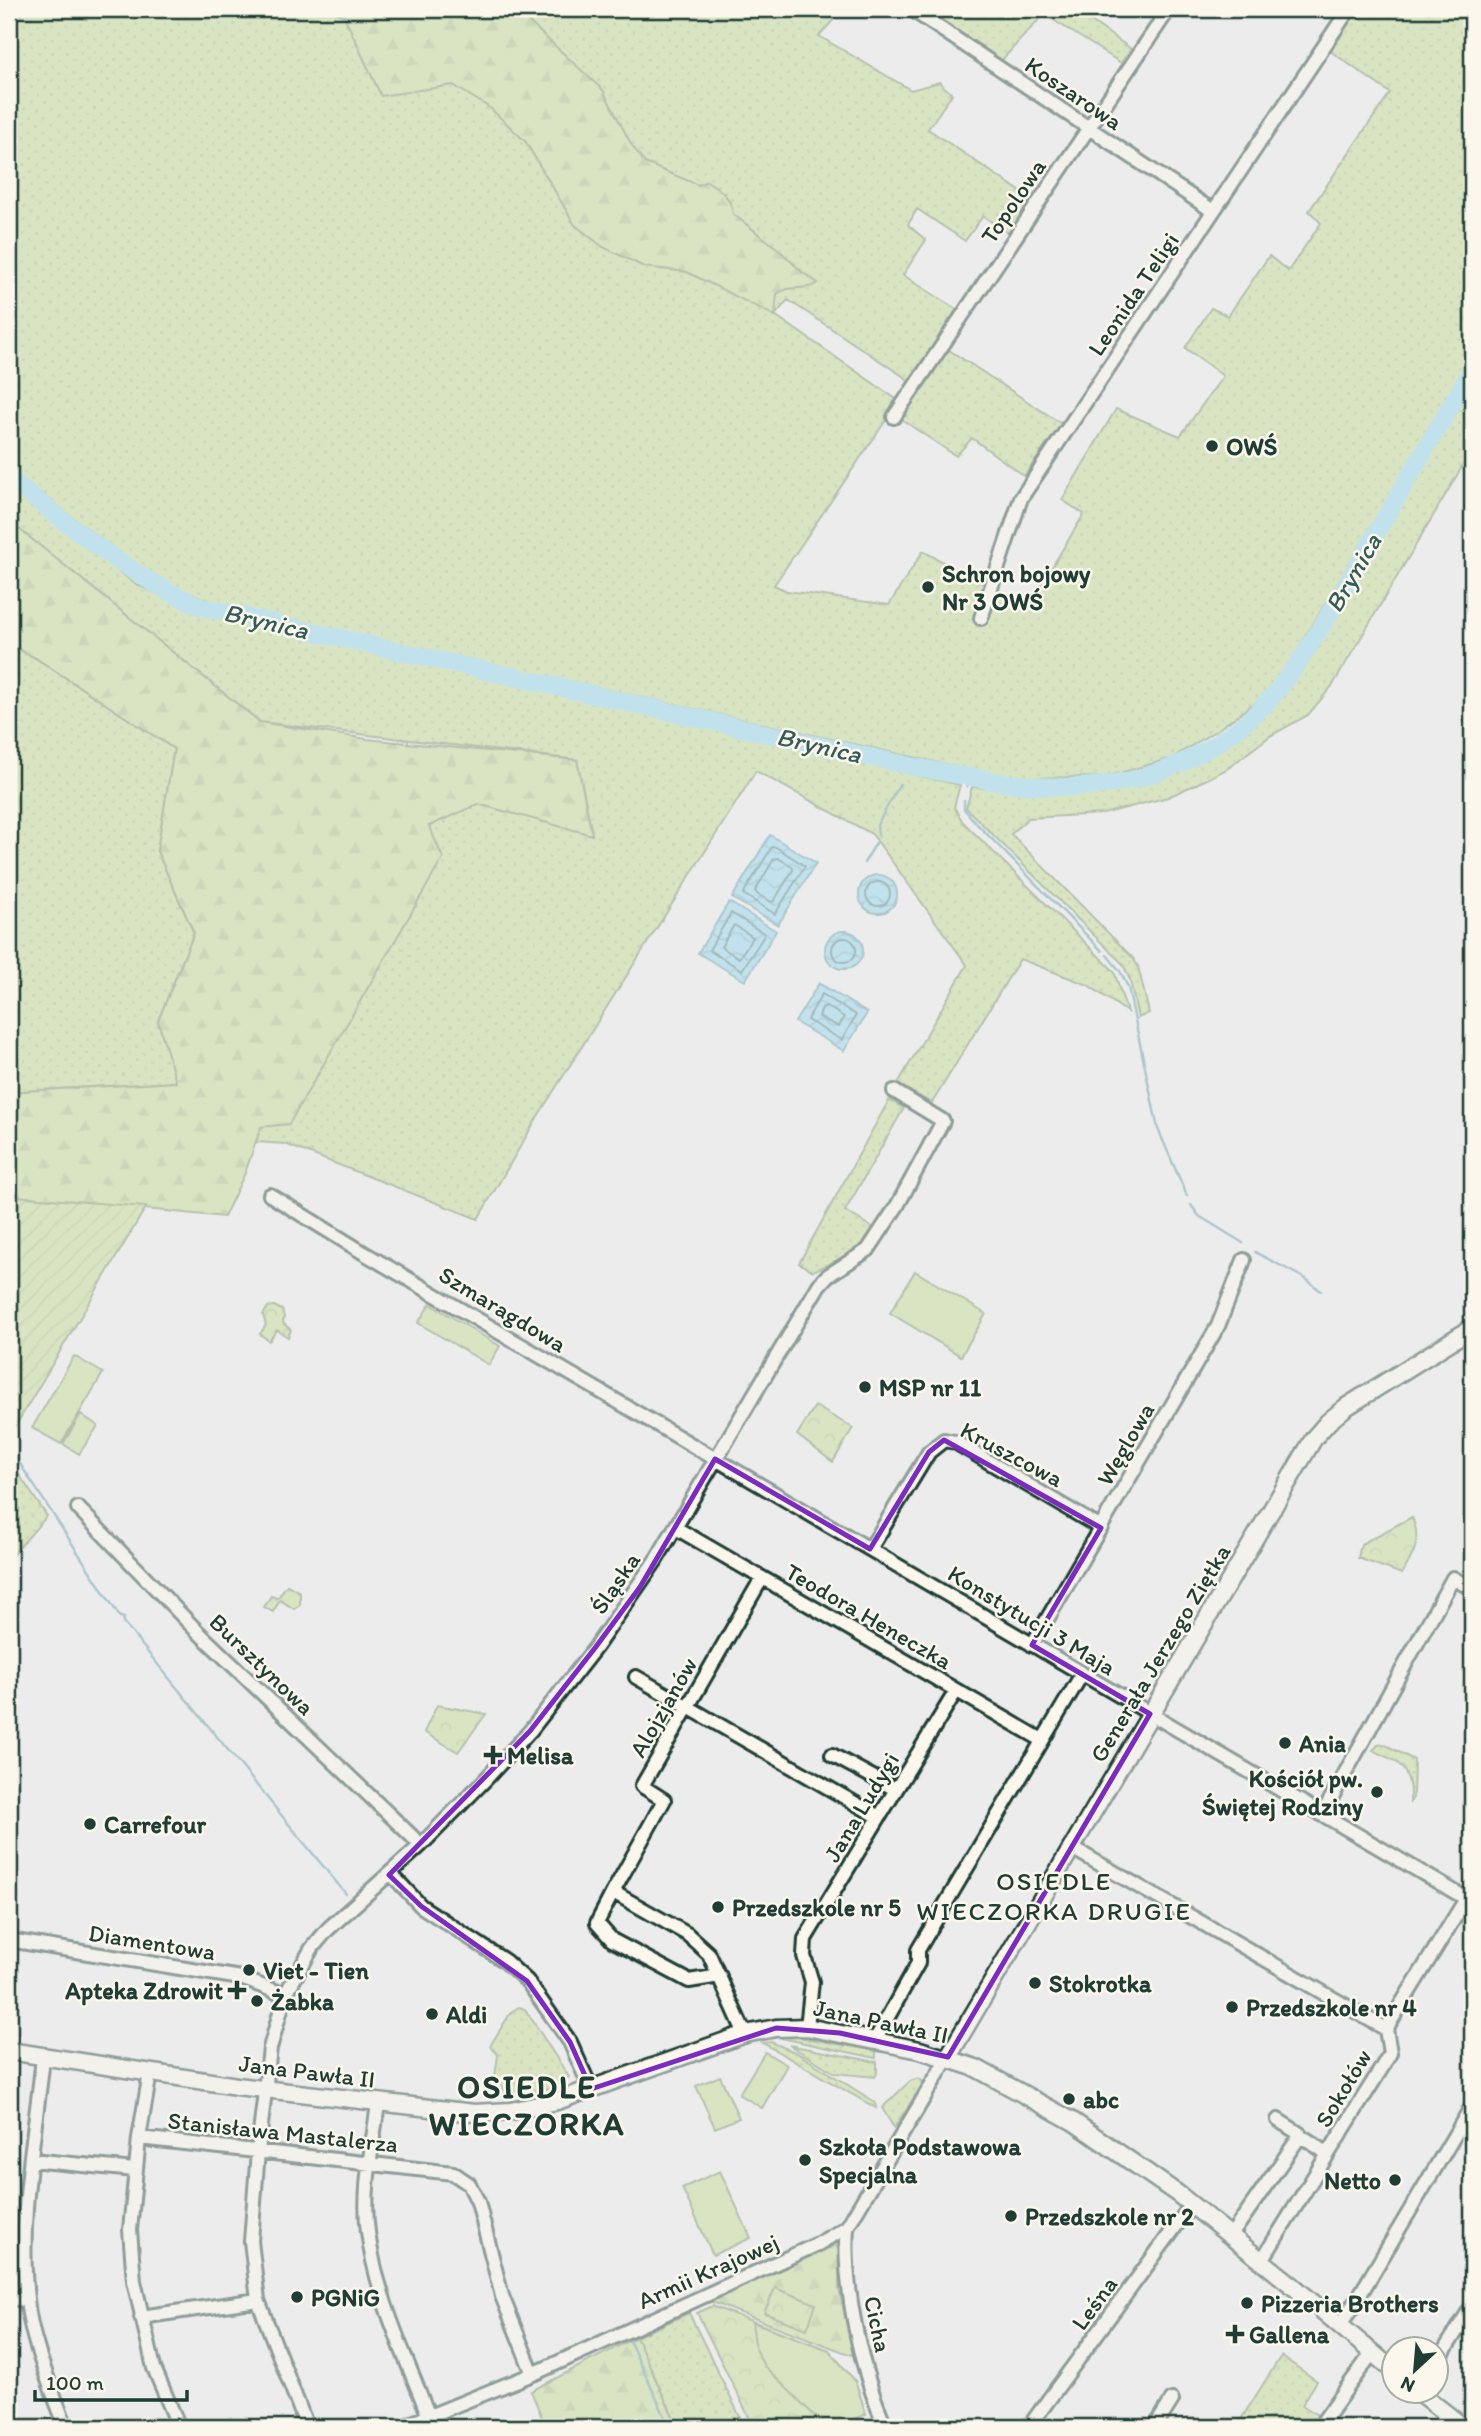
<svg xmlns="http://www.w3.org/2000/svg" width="1481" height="2436" font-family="Itim,sans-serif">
	<defs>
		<pattern id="grass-dots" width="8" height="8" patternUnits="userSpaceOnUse" patternTransform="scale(1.75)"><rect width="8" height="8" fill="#c1d98f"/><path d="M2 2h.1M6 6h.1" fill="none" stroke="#a5bb7c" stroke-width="1.8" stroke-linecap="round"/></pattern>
		<pattern id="forest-firs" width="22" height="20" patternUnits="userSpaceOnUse" patternTransform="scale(1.75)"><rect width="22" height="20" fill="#c1d98f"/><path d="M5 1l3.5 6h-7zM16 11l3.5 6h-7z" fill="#a5bb7c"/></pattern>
		<pattern id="park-crowns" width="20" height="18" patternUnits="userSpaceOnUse" patternTransform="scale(1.75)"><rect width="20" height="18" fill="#c1d98f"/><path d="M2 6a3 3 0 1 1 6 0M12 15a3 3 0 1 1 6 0" fill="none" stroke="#a5bb7c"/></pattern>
		<pattern id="garden-furrows" width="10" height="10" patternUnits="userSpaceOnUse" patternTransform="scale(1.75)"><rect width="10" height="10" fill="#c1d98f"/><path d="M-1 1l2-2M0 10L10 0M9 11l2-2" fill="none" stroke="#a5bb7c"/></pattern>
		<pattern id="water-waves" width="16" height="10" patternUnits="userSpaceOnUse" patternTransform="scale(1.75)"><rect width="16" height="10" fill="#8cd5ed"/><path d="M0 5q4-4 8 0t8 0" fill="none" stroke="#72aec1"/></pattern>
	</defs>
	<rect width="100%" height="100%" fill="#edeced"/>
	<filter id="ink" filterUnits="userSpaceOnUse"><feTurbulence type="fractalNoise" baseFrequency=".0143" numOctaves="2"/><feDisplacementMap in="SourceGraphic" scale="14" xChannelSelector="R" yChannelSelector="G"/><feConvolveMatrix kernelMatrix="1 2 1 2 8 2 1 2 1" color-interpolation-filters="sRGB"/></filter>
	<g filter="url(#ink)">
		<path fill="url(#grass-dots)" stroke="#708b62" stroke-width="2" d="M 9,9 L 843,9 L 819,36 L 911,90 L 939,82 L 952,94 L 928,129 L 1033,200 L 1011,235 L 983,216 L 965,241 L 917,209 L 908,225 L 926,240 L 903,275 L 959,311 L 912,382 L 788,300 L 775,315 L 899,401 L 774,585 L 787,591 L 889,605 L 923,551 L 984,584 L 973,620 L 986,624 L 998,590 L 1029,605 L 1084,514 L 1062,500 L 1116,409 L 1180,436 L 1223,376 L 1185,348 L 1211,308 L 1228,316 L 1269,256 L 1288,271 L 1321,223 L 1309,211 L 1390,93 L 1326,48 L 1352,9 L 1422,9 L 1429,13 L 1432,9 L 1472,9 L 1472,358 L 1288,666 L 1263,697 L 1220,728 L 1172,758 L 1106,777 L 1008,778 L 214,603 L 168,584 L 114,549 L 9,469 Z
			M 923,9 L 1074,9 L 1131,49 L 1121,63 L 1044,14 L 1001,61 Z
			M 946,348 L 1062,424 L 1024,476 L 972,438 L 956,456 L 898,417 Z
			M 1472,379 L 1472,450 L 1333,685 L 1308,715 L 1270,736 L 1227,769 L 1207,779 L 1168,797 L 1103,814 L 1028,818 L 1011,834 L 1133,958 L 1138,966 L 1149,1013 L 1138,1018 L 1130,980 L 1123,964 L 966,808 L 972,787 L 1061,792 L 1093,791 L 1157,776 L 1217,747 L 1274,701 L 1309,657 Z
			M 9,485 L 135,584 L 199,612 L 960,785 L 954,807 L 963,822 L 1114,971 L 1127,1012 L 1088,985 L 1020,959 L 932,1103 L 897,1085 L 967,965 L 872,834 L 756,771 L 538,1116 L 478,1219 L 285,1144 L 256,1142 L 261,1126 L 429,826 L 478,804 L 592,834 L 577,760 L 260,722 L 9,521 Z
			M 9,644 L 35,658 L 174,749 L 157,851 L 194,933 L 158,1021 L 177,1082 L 9,1092 Z
			M 889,1100 L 904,1108 L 845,1211 L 875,1229 L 859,1251 L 813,1271 L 799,1263 Z
			M 9,1460 L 47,1516 L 9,1559 Z
			M 1384,1744 L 1414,1760 L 1413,1798 L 1410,1802 C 1411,1786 1409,1769 1393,1760 C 1386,1756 1380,1755 1373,1750 L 1378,1745 Z
			M 519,2007 L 525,2009 L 569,2077 C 555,2091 528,2093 509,2097 L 495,2076 L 498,2055 L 490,2046 L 511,2012 Z
			M 800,2037 L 876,2051 L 876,2058 L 781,2038 Z
			M 771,2042 L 797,2053 L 875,2102 L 876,2108 L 763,2043 Z
			M 789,2045 L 877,2062 L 877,2073 L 875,2077 L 835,2073 Z
			M 918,2078 L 924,2082 L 894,2128 L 882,2108 L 910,2081 Z
			M 689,2313 L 745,2427 L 678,2427 L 636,2337 Z
			M 1281,2356 L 1317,2381 L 1302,2405 L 1328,2422 L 1324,2427 L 1236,2427 Z"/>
		<path fill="url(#forest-firs)" stroke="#708b62" stroke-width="2" d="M 330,9 L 515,9 L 603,90 L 631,144 L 645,163 L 698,185 L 707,181 C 721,190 731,197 733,214 L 777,248 L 802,272 L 818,283 C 806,292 789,284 777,294 L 775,316 L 687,272 L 644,267 L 603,247 L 575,225 L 525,141 L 490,108 L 453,85 L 381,96 L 344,16 Z
			M 9,521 L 260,722 L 367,739 L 577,760 L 592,835 L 478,804 L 429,826 L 443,858 L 289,1124 L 261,1127 L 245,1173 L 224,1217 L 15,1196 L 9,1198 L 9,1092 L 176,1082 L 158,1021 L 194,933 L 157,851 L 174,749 L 36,658 L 9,644 Z
			M 836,2245 L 839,2251 L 839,2289 L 854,2356 L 709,2301 Z
			M 636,2337 L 678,2427 L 546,2427 L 531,2391 Z"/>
		<path fill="url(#park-crowns)" stroke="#708b62" stroke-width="2" d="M 274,1306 L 282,1310 L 284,1317 L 283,1323 L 291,1330 L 288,1337 L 277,1330 L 269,1341 L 260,1334 L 266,1325 L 263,1315 L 268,1307 Z
			M 815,1406 L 853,1428 L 833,1462 L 797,1435 Z
			M 1412,1517 C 1422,1541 1414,1554 1402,1574 L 1358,1558 L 1361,1544 Z
			M 287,1585 L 300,1592 L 300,1605 L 294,1609 L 280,1600 L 273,1612 L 264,1607 L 271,1596 L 277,1598 C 282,1595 282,1589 287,1585 Z
			M 437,1705 L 486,1714 L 458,1752 L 424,1732 Z
			M 775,2288 L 816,2304 L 807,2329 L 764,2313 Z
			M 712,2306 L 829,2350 L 855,2381 L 866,2414 L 836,2427 L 754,2427 L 697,2313 Z"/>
		<path fill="url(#garden-furrows)" stroke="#708b62" stroke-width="2" d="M 15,1196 L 146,1207 L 12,1432 L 9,1429 L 9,1198 Z"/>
		<path fill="#c1d98f" stroke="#708b62" stroke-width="2" d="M 915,1271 L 986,1314 L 961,1356 L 890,1313 Z
			M 430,1304 L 500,1346 L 489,1365 L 418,1323 Z
			M 74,1356 L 103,1373 L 61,1444 L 32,1428 Z
			M 81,1414 L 98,1426 L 79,1454 L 63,1444 Z
			M 765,2052 L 787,2065 L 762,2108 L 739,2094 Z
			M 720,2076 L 739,2118 L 715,2128 L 696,2086 Z
			M 720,2171 L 751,2238 L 713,2255 L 682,2188 Z
			M 752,2322 L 829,2350 L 855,2381 L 866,2414 L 836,2427 L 826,2427 L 764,2366 L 756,2351 Z"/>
		<path fill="url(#water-waves)" stroke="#6098a3" stroke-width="2" d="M 770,835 L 816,863 L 778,925 L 732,898 Z
			M859 894a19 19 0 1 1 38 0a19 19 0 1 1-38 0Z
			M 729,902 L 776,931 L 745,981 L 698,953 Z
			M825 950a19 19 0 1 1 38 0a19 19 0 1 1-38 0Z
			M 819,983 L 867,1013 L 844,1051 L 795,1022 Z"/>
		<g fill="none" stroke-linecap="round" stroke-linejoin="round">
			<path stroke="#4b7a7e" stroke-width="2" d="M 772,847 L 776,847 L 805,866 L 775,914 L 743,894 Z
				M 778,858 L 792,866 L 793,870 L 774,901 L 771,902 L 757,894 L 755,891 L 774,859 Z
				M866 894a12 12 0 1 1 24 0a12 12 0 1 1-24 0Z
				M 731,913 L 765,934 L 742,970 L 709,950 Z
				M 734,925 L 753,937 L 739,958 L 721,947 Z
				M832 950a12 12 0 1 1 24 0a12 12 0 1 1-24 0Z
				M 822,994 L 856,1015 L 842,1040 L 807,1020 Z
				M 826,1006 L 844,1017 L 839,1027 L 819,1017 L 822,1008 Z"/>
			<path stroke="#6098a3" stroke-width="2.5" d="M 904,771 L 906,765
				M 967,787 L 968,777
				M 964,800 L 964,809 L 977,824 L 1102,951
				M 878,835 L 877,825 L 900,784
				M 864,863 L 876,843
				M 1107,955 L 1120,971 L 1128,987 L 1158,1129 L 1187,1196
				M 1191,1205 L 1199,1216 L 1243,1243
				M 1255,1252 L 1306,1279 L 1321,1291
				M 9,1447 L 120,1617 L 124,1618 L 123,1622 L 346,1894
				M 628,2338 L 670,2427"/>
			<path stroke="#8cd5ed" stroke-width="18" d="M 9,478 C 71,526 129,577 202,607 L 911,766 C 977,778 1042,794 1110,784 C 1173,775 1241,737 1281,686 C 1315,643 1340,594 1368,547 C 1403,488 1437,429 1472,369"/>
			<g stroke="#1f3d34" stroke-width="18">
				<path id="minor" d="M 911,9 L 1213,211
					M 894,417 L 1169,9
					M 981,618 L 1021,498 L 1349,9
					M 270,1195 L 364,1253 L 1472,1902
					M 78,1508 L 196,1630 L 421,1845
					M 676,1528 L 1042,1740
					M 870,1549 L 929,1452 L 944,1440 L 955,1442 L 1101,1528
					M 1032,1645 L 1218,1326 L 1244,1260
					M 636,1677 L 879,1817
					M 832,1755 L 895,1789
					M 1322,1815 L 1453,1578 L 1472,1589
					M 1072,1848 L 1386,2029
					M 389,1875 L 395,1878 L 421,1906 L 505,1961 L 527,1981 L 570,2042 L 591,2089
					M 613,1892 L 597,1923 L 612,1940 L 689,1981 L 720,1976
					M 9,1940 L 241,1978 L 285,1995
					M 807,2027 L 812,1982 L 804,1956 L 805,1939 L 956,1691
					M 745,2034 L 709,1954 L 687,1934 L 613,1892 L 664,1800 L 642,1786 L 762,1578
					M 875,2040 L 918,1963 L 918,1950 L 1082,1674
					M 43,2057 C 35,2136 18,2218 27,2299 C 31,2342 51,2387 66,2427
					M 150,2073 L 139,2138 L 130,2230 L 134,2281 L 154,2368 L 179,2427
					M 378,2103 C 373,2145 362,2190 368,2232 C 376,2296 406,2357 429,2417
					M 1278,2120 L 1300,2134 L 1301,2138
					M 139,2138 L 453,2173 L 469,2184 L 478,2202 L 502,2296 L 533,2374
					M 31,2160 L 135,2170
					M 847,2227 C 843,2286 861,2373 886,2427
					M 1236,2228 L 1298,2139 L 1306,2139 L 1328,2154
					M 1262,2260 L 1381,2069 L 1390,2053 L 1386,2029 L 1466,1899
					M 9,2298 L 27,2300
					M 141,2317 L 258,2300
					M 1339,2325 L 1352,2308 L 1472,2106
					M 1436,2364 L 1472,2306
					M 307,2427 L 258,2300 L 251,2241 L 258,2151 L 270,2048 L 285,1995 L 312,1948 L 328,1929 L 421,1845 L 485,1780 L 530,1731 L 595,1648 L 656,1560 L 819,1285 L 827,1276 L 868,1250 L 897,1206 L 943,1121 L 894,1091
					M 402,2427 L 533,2374 L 818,2244 L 847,2227 L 948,2057
					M 1032,2427 L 1031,2424 L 1041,2410 L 1192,2204
					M 1155,2427 L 1172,2400
					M 1319,2427 L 1372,2353"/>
			</g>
			<g stroke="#1f3d34" stroke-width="21">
				<path id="tertiary" d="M 9,2051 L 237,2086 L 474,2113 L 511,2111 L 557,2101 L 745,2034 L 776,2028 L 807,2027 L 920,2050 L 976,2068 L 1074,2122 L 1178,2194 L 1293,2286 L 1394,2371
					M 948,2057 L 1314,1438 L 1328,1422 L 1346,1407 L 1472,1328
					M 1416,2390 L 1463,2427"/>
			</g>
			<use href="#minor" stroke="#fbf7ec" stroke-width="12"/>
			<use href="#tertiary" stroke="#fbf7ec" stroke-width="16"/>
		</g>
	</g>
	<path d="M0 0H1481V2436H0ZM 944,1440 L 1101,1528 L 1032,1645 L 1150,1714 L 948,2057 L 840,2033 L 776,2028 L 591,2089 L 570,2042 L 527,1981 L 421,1906 L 389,1875 L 530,1731 L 595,1648 L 640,1587 L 715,1459 L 870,1549 L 929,1452 Z" fill="#edeced" fill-opacity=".55" fill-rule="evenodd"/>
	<path fill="none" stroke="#7b2cbf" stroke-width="5" stroke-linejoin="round" d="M 944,1440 L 1101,1528 L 1032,1645 L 1150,1714 L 948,2057 L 840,2033 L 776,2028 L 591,2089 L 570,2042 L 527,1981 L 421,1906 L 389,1875 L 530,1731 L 595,1648 L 640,1587 L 715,1459 L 870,1549 L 929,1452 Z"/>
	<g fill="#1f3d34" stroke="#fbf7ec" stroke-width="2.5">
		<circle cx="1212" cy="446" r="7"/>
		<circle cx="928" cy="587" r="7"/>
		<circle cx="865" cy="1387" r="7"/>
		<circle cx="1285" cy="1743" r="7"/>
		<path d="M489.5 1744.5h7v7h7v7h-7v7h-7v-7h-7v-7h7z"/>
		<circle cx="1377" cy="1792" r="7"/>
		<circle cx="90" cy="1824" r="7"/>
		<circle cx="718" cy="1907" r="7"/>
		<circle cx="249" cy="1970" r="7"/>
		<circle cx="1035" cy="1983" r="7"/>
		<path d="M233.5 1979.5h7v7h7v7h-7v7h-7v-7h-7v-7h7z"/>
		<circle cx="257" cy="2001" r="7"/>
		<circle cx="1232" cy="2007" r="7"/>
		<circle cx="432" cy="2014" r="7"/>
		<circle cx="1069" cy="2099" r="7"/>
		<circle cx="805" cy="2160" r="7"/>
		<circle cx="1395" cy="2180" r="7"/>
		<circle cx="1011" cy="2216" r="7"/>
		<circle cx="297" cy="2297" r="7"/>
		<circle cx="1247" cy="2303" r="7"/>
		<path d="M1231.5 2323.5h7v7h7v7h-7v7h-7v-7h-7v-7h7z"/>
	</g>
	<g text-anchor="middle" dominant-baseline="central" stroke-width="5" stroke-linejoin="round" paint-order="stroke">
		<g font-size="24" fill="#1f3d34" stroke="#fbf7ec">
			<text transform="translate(1074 93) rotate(34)">Koszarowa</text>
			<text transform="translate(1013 201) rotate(-56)">Topolowa</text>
			<text transform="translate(1133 294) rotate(-56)">Leonida Teligi</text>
			<text transform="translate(503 1309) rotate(31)">Szmaragdowa</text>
			<text transform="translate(1125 1444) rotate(-60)">Węglowa</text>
			<text transform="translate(1012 1454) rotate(28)">Kruszcowa</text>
			<text transform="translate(615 1583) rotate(-56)">Śląska</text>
			<text transform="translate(869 1616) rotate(30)">Teodora Heneczka</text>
			<text transform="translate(1032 1620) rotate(31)">Konstytucji 3 Maja</text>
			<text transform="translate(1160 1653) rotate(-59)">Generała Jerzego Ziętka</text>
			<text transform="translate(262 1664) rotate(44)">Bursztynowa</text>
			<text transform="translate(663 1707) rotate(-60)">Alojzjanów</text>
			<text transform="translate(861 1807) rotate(-59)">Jana Ludygi</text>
			<text transform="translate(152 1942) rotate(9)">Diamentowa</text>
			<text transform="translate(881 2021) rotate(12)">Jana Pawła II</text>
			<text transform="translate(307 2071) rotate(7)">Jana Pawła II</text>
			<text transform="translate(1343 2088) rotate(-59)">Sokołów</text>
			<text transform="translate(283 2132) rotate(6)">Stanisława Mastalerza</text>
			<text transform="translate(708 2271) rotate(-24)">Armii Krajowej</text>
			<text transform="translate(1094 2303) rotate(-54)">Leśna</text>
			<text transform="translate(878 2324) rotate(78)">Cicha</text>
		</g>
		<g font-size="24" font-weight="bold" fill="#1f3d34" stroke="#fbf7ec" text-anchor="start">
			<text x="1226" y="446">OWŚ</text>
			<text x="942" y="573">Schron bojowy<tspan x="942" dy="28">Nr 3 OWŚ</tspan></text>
			<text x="879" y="1387">MSP nr 11</text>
			<text x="1299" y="1743">Ania</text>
			<text x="507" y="1755">Melisa</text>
			<text x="1363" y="1778" text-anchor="end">Kościół pw.<tspan x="1363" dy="28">Świętej Rodziny</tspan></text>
			<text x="104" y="1824">Carrefour</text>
			<text x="732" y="1907">Przedszkole nr 5</text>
			<text x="263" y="1970">Viet - Tien</text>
			<text x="1049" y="1983">Stokrotka</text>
			<text x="223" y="1990" text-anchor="end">Apteka Zdrowit</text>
			<text x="271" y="2001">Żabka</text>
			<text x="1246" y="2007">Przedszkole nr 4</text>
			<text x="446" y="2014">Aldi</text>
			<text x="1083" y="2099">abc</text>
			<text x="819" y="2146">Szkoła Podstawowa<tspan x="819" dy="28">Specjalna</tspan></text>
			<text x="1381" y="2180" text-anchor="end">Netto</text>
			<text x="1025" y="2216">Przedszkole nr 2</text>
			<text x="311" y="2297">PGNiG</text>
			<text x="1261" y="2303">Pizzeria Brothers</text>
			<text x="1249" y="2334">Gallena</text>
		</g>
		<g font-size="26" font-style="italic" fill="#355b59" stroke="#fbf7ec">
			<text transform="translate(1353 573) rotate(-60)">Brynica</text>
			<text transform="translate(266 621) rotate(13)">Brynica</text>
			<text transform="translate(819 745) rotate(13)">Brynica</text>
		</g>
		<g font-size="26" letter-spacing="2" fill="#1f3d34" stroke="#fbf7ec">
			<text x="1054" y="1881">OSIEDLE<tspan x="1054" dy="30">WIECZORKA DRUGIE</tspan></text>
		</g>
		<g font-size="32" font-weight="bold" letter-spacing="2" fill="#1f3d34" stroke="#fbf7ec">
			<text x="527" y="2087">OSIEDLE<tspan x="527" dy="37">WIECZORKA</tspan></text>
		</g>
	</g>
	<rect width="1481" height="2436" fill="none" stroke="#fbf7ec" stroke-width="35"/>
	<rect x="18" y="18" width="1446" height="2401" fill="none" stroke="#1f3d34" stroke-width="2.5" filter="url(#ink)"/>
	<g transform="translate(1415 2370) rotate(206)"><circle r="33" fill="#fbf7ec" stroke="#a3ada2" stroke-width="2"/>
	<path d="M0-5L12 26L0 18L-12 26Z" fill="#1f3d34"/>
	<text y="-10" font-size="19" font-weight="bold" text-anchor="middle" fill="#1f3d34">N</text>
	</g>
	<path d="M35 2390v10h152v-10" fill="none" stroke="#1f3d34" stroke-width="3.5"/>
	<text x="46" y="2390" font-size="21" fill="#1f3d34" stroke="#fbf7ec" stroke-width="5" paint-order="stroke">100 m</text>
</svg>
